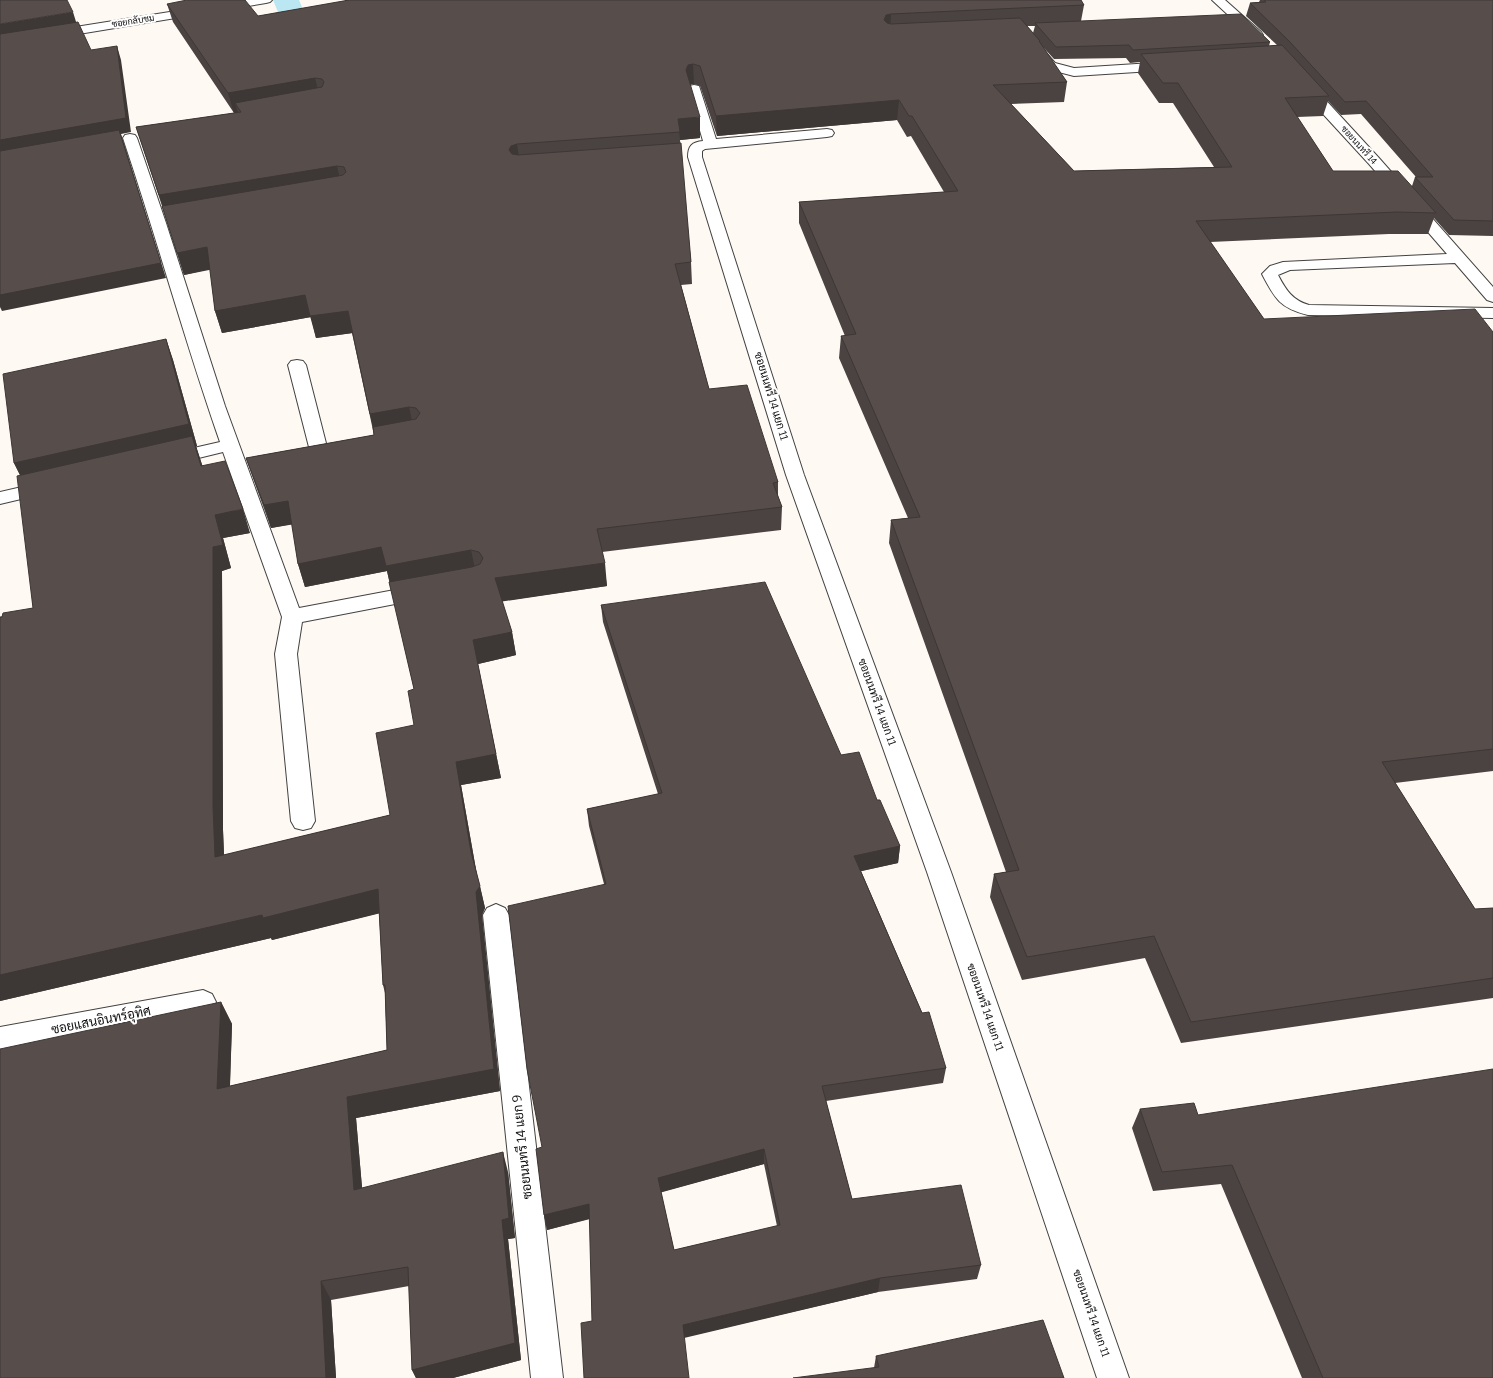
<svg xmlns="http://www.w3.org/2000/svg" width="1493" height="1378" font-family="Bitter,Sarabun,serif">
	<rect width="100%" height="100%" fill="#fef9f2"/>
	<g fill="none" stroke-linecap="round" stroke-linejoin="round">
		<path fill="#bae7f2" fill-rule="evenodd" d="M 273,0 L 299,0 L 309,24 L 337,67 L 333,73 L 323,75 L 313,73 L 283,24 Z"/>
		<g stroke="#424242" stroke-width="2">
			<path id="minor" d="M 245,0 L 272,0 L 270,2 L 266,3 L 0,47 L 0,39 Z
				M 1212,0 L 1225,0 L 1261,32 L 1263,35 L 1261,38 L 1253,38 Z
				M 1035,44 L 1039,45 L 1055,63 L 1074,68 L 1168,62 L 1172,63 L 1174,66 L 1172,69 L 1168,70 L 1074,76 L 1047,69 L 1029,48 L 1031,45 Z
				M 1305,82 L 1310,83 L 1379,158 L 1493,287 L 1493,302 L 1487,300 L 1455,263 L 1290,270 L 1278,275 C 1286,290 1292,300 1309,305 L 1493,308 L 1493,318 L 1308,315 C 1280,308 1275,299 1262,274 L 1270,266 L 1283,262 L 1447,254 L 1369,164 L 1300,89 L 1299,86 L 1300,83 Z
				M 694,85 L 699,86 L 700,89 L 716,139 L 827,129 L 832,130 L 834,133 L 832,136 L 827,137 L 705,149 L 702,151 L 702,157 L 804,475 L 951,872 L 1129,1378 L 1097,1378 L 927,872 L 786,475 L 688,157 C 688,146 692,142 703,141 L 688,89 L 689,86 Z
				M 130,134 L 135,135 L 137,138 L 166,223 L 225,406 L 299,608 L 421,585 L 428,587 L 431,592 L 428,597 L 421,599 L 302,622 L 297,654 L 315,821 L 311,828 L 303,830 L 295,828 L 291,821 L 275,654 L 282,617 L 223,452 L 170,465 L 163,463 L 161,459 L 163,455 L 220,442 C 185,342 157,239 123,138 L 125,135 Z
				M 297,360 L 303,361 L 306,365 L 329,455 L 327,459 L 320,461 L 313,459 L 311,455 L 288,365 L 291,361 Z
				M 48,481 L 55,483 L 57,487 L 55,491 L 0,504 L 0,492 Z
				M 496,904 L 505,908 L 509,915 L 563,1378 L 531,1378 L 483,915 L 487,908 Z
				M 203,990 L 212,994 L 216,1002 L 212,1010 L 203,1014 L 0,1051 L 0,1027 Z"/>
		</g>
		<use href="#minor" fill="#fff" fill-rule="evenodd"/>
	</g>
	<path fill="#4b4341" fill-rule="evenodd" d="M 345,0 L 1081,0 L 1084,5 L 1081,21 L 1270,42 L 1269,46 L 1277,45 L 1246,16 L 1250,3 L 1259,2 L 1260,0 L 1493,0 L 1493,236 L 1449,235 L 1434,218 L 1428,234 L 1389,234 L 1210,242 L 1264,319 L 1493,332 L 1493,771 L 1395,783 L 1475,909 L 1493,908 L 1493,998 L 1181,1043 L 1145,958 L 1022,980 L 990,897 L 994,874 L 1006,872 L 889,543 L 891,520 L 908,518 L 839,358 L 841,336 L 845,336 L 799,223 L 799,202 L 944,192 L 911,136 L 907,137 L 897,120 L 717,136 L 700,86 L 694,84 L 690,84 L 700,138 L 680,140 L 691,262 L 692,284 L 681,285 L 709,389 L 778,482 L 778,496 L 782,507 L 781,530 L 602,552 L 607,586 L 502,601 L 512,632 L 516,655 L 478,664 L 501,778 L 461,785 L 476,870 L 485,908 L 482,915 L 500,1091 L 356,1118 L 362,1188 L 508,1172 L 515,1238 L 508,1239 L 521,1360 L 453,1378 L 416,1378 L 412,1370 L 409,1286 L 331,1300 L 336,1378 L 0,1378 L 221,1002 L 232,1024 L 230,1086 L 387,1050 L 385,993 L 383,985 L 379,913 L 272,940 L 271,938 L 0,1001 L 0,617 L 33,608 L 20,475 L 14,463 L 166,339 L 173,360 L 197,446 L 196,446 L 202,465 L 250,533 L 223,538 L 231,568 L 222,571 L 223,830 L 224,855 L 390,815 L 414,725 L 414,689 L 387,571 L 305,587 L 298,564 L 292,524 L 271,528 L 254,481 L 246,458 L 374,435 L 352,333 L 316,338 L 311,317 L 222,333 L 215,311 L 210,269 L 184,275 L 162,206 L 136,127 L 234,113 L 173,22 L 167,4 L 258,16 L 345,1 ZM 1027,26 L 1035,26 L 1033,33 ZM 1042,46 L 1054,59 L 1126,58 L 1130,63 L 1140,62 L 1138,73 L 1159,103 L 1173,103 L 1214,167 L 1074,171 L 1011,104 L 1064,102 L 1067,82 ZM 1328,101 L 1341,115 L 1361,114 L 1416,177 L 1415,177 L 1412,186 L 1333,171 L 1297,117 L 1323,116 Z
		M 601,605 L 841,755 L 877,800 L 900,846 L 898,863 L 861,871 L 946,1068 L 943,1083 L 826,1101 L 852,1199 L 981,1265 L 977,1279 L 878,1292 L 685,1337 L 592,1321 L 590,1219 L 547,1230 L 544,1215 L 542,1147 L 604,884 L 589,826 L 587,809 L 658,794 L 603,622 ZM 764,1164 L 777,1226 L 674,1250 L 661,1192 Z
		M 1140,1109 L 1198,1115 L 1493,1378 L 1302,1378 L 1221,1184 L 1153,1191 L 1132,1128 Z
		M 876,1356 L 1064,1378 L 874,1368 Z"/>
	<path fill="#3d3735" d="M 73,12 L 77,25 L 0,37 L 0,24 Z
		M 891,14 L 890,32 L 884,20 L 886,15 Z
		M 117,46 L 121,60 L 131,132 L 121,134 L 166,278 L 2,311 L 0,307 L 0,140 Z
		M 693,64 L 694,84 L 689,85 L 686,70 L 688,65 Z
		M 315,78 L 320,98 L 235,103 L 238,112 L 234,113 L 228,93 Z
		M 899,100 L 897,120 L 717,136 L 716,116 Z
		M 700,117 L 700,138 L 680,140 L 678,119 Z
		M 517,144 L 520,164 L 509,150 L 511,146 Z
		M 337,166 L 342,187 L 166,216 L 159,195 Z
		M 207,247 L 214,269 L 184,275 L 177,253 Z
		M 305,295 L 311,317 L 222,333 L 215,311 Z
		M 348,311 L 353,333 L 316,338 L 310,316 Z
		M 166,339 L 173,360 L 197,446 L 196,446 L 210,489 L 25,485 L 14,463 Z
		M 409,407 L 414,430 L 375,437 L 370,414 Z
		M 288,501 L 295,524 L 271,528 L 264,505 Z
		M 243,509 L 250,533 L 223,538 L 231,568 L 222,571 L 223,830 L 225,880 L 215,857 L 213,807 L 213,547 L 215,515 Z
		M 381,547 L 471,550 L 476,574 L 391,589 L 387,571 L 305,587 L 298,564 Z
		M 605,563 L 607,586 L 499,602 L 495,578 Z
		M 512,632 L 516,655 L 478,664 L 473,640 Z
		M 496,754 L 501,778 L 461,785 L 477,875 L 471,852 L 456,762 Z
		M 900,846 L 898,863 L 853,873 L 854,856 Z
		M 480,886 L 485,908 L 482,915 L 500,1091 L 356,1118 L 364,1210 L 354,1190 L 347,1097 L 494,1069 L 476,892 Z
		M 378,889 L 385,912 L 272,940 L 271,938 L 0,1001 L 0,975 Z
		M 221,1002 L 232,1024 L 229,1110 L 217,1089 Z
		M 764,1149 L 764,1164 L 659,1193 L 658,1178 Z
		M 503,1152 L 508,1172 L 515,1238 L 508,1239 L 521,1360 L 453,1378 L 416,1378 L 412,1370 L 502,1220 Z
		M 589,1204 L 592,1218 L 547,1230 L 544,1215 Z
		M 880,1278 L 878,1292 L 684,1338 L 683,1325 Z
		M 321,1281 L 331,1300 L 336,1378 L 326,1378 Z"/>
	<path fill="#574e4c" stroke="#3d3735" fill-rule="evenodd" d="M 0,0 L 67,0 L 73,12 L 0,24 Z
		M 187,0 L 245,0 L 258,16 L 349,0 L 1081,0 L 1084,5 L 891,14 L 886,15 L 884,20 L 887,23 L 891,24 L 1020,18 L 1040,41 L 1039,41 L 1067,82 L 993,85 L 1074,171 L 1232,167 L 1178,83 L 1163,83 L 1141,54 L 1282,45 L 1329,96 L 1285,98 L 1333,171 L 1398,171 L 1436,213 L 1397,212 L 1196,221 L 1264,319 L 1475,309 L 1493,332 L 1493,749 L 1382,762 L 1475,909 L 1493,908 L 1493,978 L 1191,1022 L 1154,936 L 1027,957 L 994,874 L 1019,870 L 891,520 L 920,517 L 841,336 L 856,334 L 799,202 L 958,191 L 912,116 L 909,116 L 899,100 L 716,116 L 700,66 L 693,64 L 688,65 L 686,70 L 700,117 L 678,119 L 680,132 L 517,144 L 511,146 L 509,150 L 512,154 L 518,155 L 681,143 L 691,262 L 675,264 L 709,389 L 747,385 L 778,482 L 773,483 L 782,507 L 597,529 L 605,563 L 495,578 L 512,632 L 473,640 L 496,754 L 456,762 L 471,852 L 480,886 L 476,892 L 494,1069 L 347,1097 L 354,1190 L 503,1152 L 509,1218 L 502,1220 L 515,1343 L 412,1370 L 408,1267 L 321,1281 L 326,1378 L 0,1378 L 0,1049 L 221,1002 L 217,1089 L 387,1050 L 385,985 L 383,985 L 378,889 L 263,918 L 262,915 L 0,975 L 0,617 L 2,617 L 3,613 L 33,608 L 17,476 L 192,436 L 201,466 L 225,461 L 243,509 L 215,515 L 223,545 L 213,547 L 213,807 L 215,857 L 390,815 L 376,733 L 414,725 L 408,691 L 414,689 L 389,582 L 472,567 L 480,564 L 483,558 L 479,552 L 471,550 L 386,566 L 381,547 L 298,564 L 288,501 L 264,505 L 246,458 L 374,435 L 373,427 L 416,419 L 420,413 L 416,408 L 409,407 L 370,414 L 348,311 L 310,316 L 305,295 L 215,311 L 207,247 L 177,253 L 162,206 L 338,176 L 343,175 L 346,172 L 344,167 L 337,166 L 159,195 L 136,127 L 241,112 L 235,103 L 322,87 L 324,82 L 322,79 L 315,78 L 228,93 L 167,4 Z
		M 1264,0 L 1493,0 L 1493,221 L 1454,220 L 1415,177 L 1433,177 L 1366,101 L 1345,102 L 1290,42 L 1250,3 L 1266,2 Z
		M 1241,14 L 1270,42 L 1133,50 L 1129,45 L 1056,47 L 1035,23 Z
		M 78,22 L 91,50 L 117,46 L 126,118 L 0,140 L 0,34 Z
		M 119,130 L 161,263 L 0,295 L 0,151 Z
		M 166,339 L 189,424 L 14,463 L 3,374 Z
		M 765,582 L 841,755 L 859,752 L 877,800 L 880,800 L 900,846 L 854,856 L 922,1013 L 929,1012 L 946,1068 L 822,1086 L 852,1199 L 961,1185 L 981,1265 L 880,1278 L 683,1325 L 689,1378 L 584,1378 L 581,1323 L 592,1321 L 589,1204 L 544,1215 L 536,1149 L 542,1147 L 527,1069 L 508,906 L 606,884 L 587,809 L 662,793 L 601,605 ZM 764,1149 L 780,1225 L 674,1250 L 658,1178 Z
		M 1493,1069 L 1493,1378 L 1323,1378 L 1232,1165 L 1162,1172 L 1140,1109 L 1194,1103 L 1198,1115 Z
		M 1043,1320 L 1064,1378 L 793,1378 L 879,1367 L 876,1356 Z"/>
	<g text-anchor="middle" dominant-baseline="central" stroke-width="4" stroke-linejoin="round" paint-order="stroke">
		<g font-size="9" fill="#0f0f0f" stroke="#fff">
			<text transform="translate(133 21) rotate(-9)">ซอยกลับชม</text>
			<text transform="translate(1359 145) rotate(48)">ซอยนนทรี 14</text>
		</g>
		<g font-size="11" fill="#0f0f0f" stroke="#fff">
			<text transform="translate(771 396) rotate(73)">ซอยนนทรี 14 แยก 11</text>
			<text transform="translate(877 702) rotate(70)">ซอยนนทรี 14 แยก 11</text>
			<text transform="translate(985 1007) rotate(71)">ซอยนนทรี 14 แยก 11</text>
			<text transform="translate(1091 1313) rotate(71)">ซอยนนทรี 14 แยก 11</text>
		</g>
		<g font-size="13" fill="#0f0f0f" stroke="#fff">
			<text transform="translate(101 1020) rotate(-11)">ซอยแสนอินทร์อุทิศ</text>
			<text transform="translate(522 1147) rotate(-96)">ซอยนนทรี 14 แยก 9</text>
		</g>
	</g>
</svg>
